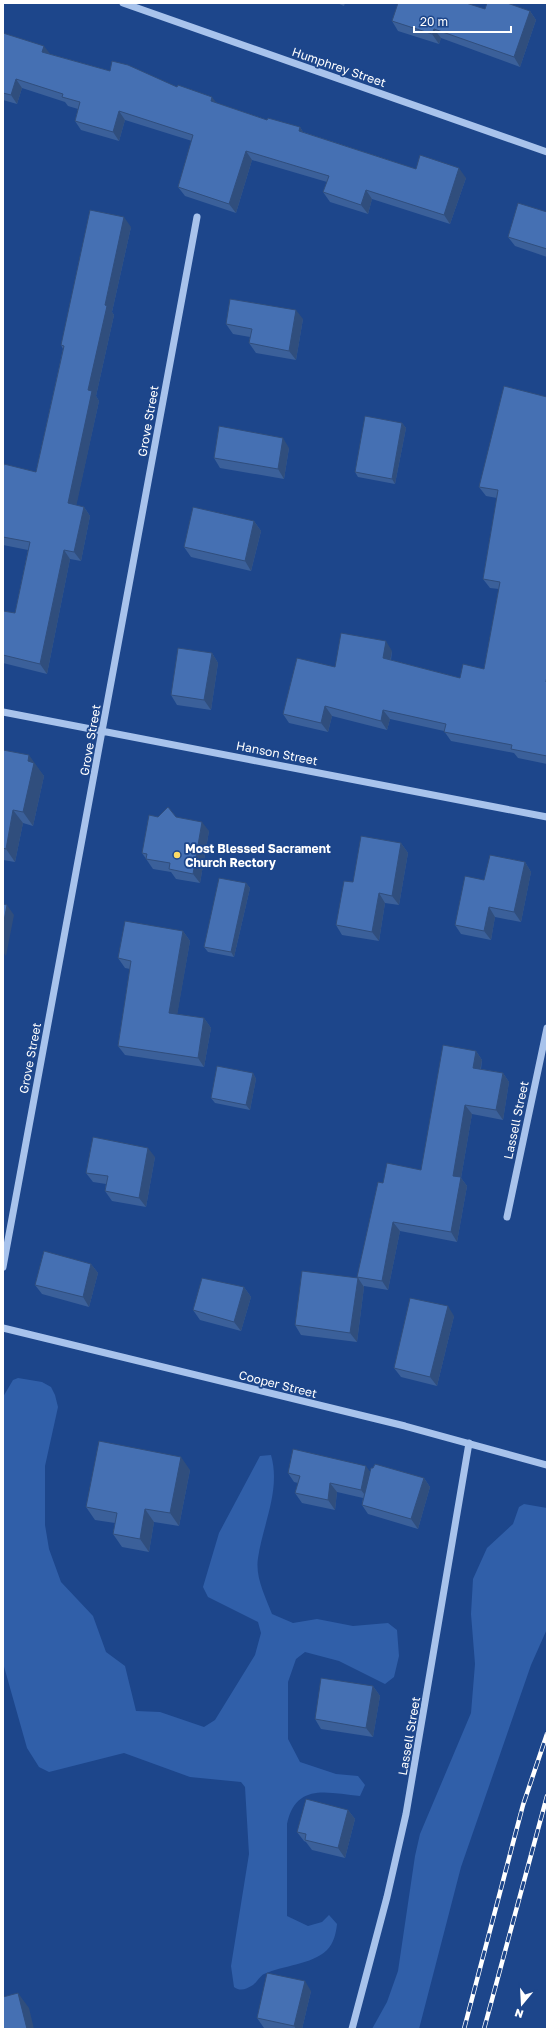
<svg xmlns="http://www.w3.org/2000/svg" width="550" height="2032" font-family="'Golos Text',sans-serif">
	<rect width="100%" height="100%" fill="#1d468b"/>
	<path fill="#305fa9" d="M 18,1378 L 42,1382 L 51,1387 L 55,1395 L 58,1407 L 45,1466 L 45,1525 L 49,1549 L 61,1582 L 93,1616 L 106,1652 L 125,1666 L 136,1711 L 160,1712 L 204,1727 L 215,1720 L 255,1655 L 261,1633 L 258,1622 L 208,1597 L 203,1587 L 219,1533 L 260,1456 L 271,1455 C 281,1490 263,1524 258,1558 C 255,1577 265,1596 272,1614 L 293,1623 L 317,1619 L 353,1626 L 388,1623 L 397,1630 L 399,1656 L 394,1677 L 385,1684 L 339,1661 L 305,1652 L 296,1659 L 288,1682 L 288,1739 L 300,1762 L 336,1774 L 358,1776 L 365,1785 L 360,1796 C 328,1793 296,1782 287,1824 L 287,1916 L 308,1926 L 322,1922 L 329,1915 L 337,1924 C 336,1933 334,1943 327,1950 C 311,1965 284,1965 264,1974 C 260,1976 257,1982 253,1985 C 246,1989 241,1992 234,1987 L 231,1966 L 249,1854 L 245,1787 L 241,1782 L 190,1777 L 124,1753 L 49,1772 L 39,1767 L 27,1748 L 3,1663 L 3,1397 L 13,1380 Z
		M 524,1504 L 547,1508 L 547,1629 L 531,1665 L 461,1867 L 419,2029 L 372,2029 L 387,2002 L 398,1971 L 415,1856 L 420,1834 L 471,1713 L 475,1664 L 471,1614 L 473,1579 L 487,1548 L 513,1524 L 519,1507 Z"/>
	<g fill="none" stroke-linecap="round" stroke-linejoin="round">
		<path stroke="#a8c3ec" stroke-width="7" d="M 123,3 L 547,152
			M 3,712 L 547,817
			M 507,1217 L 547,1028
			M 3,1267 L 197,217
			M 3,1328 L 405,1426 L 547,1465
			M 352,2029 L 387,1897 L 406,1814 L 469,1443"/>
		<g stroke="#fff" stroke-width="4.5">
			<path id="rail" d="M 464,2029 L 523,1805 L 547,1734
				M 484,2029 L 547,1796"/>
		</g>
		<use href="#rail" stroke="#1d468b" stroke-width="3" stroke-dasharray="9" stroke-linecap="butt"/>
	</g>
	<path fill="#3b609a" d="M 337,3 L 345,3 L 344,6 Z
		M 485,9 L 530,11 L 536,20 L 520,67 L 441,38 L 439,44 L 398,31 L 392,21 Z
		M 3,33 L 50,54 L 110,71 L 177,87 L 217,103 L 267,120 L 300,127 L 303,132 L 416,169 L 466,178 L 450,224 L 372,199 L 368,214 L 330,202 L 323,192 L 327,182 L 252,160 L 236,213 L 185,196 L 178,187 L 192,141 L 125,120 L 119,141 L 81,130 L 75,121 L 78,109 L 68,106 L 65,102 L 22,88 L 17,104 L 3,100 Z
		M 547,212 L 547,257 L 515,246 L 508,237 Z
		M 131,227 L 112,312 L 114,315 L 96,396 L 99,401 L 76,505 L 84,507 L 90,516 L 81,561 L 70,559 L 47,674 L 3,663 L 3,611 L 15,613 L 28,550 L 3,545 L 3,469 L 36,472 L 63,349 L 61,345 Z
		M 303,319 L 296,360 L 256,353 L 249,343 L 250,337 L 233,334 L 226,324 Z
		M 547,397 L 547,764 L 518,758 L 514,753 L 451,741 L 444,731 L 390,719 L 387,730 L 332,716 L 328,732 L 289,723 L 283,714 L 335,667 L 392,651 L 391,660 L 460,678 L 484,669 L 499,589 L 490,588 L 483,579 L 497,498 L 486,496 L 479,487 Z
		M 402,423 L 406,428 L 395,484 L 358,477 L 355,472 Z
		M 289,448 L 284,479 L 220,468 L 214,458 Z
		M 254,521 L 261,531 L 251,571 L 191,557 L 184,547 Z
		M 212,653 L 218,663 L 211,710 L 177,705 L 171,695 Z
		M 3,750 L 39,769 L 39,770 L 44,776 L 33,826 L 23,823 L 15,862 L 3,860 Z
		M 158,817 L 176,817 L 209,831 L 200,883 L 176,879 L 171,872 L 153,869 L 142,853 Z
		M 401,843 L 408,853 L 399,905 L 385,903 L 379,941 L 342,935 L 336,925 L 353,882 Z
		M 525,862 L 531,872 L 521,922 L 495,917 L 491,940 L 461,934 L 455,925 Z
		M 246,883 L 250,888 L 234,957 L 208,952 L 204,947 Z
		M 183,931 L 190,941 L 177,1014 L 204,1018 L 211,1028 L 204,1067 L 125,1055 L 118,1046 L 130,969 L 125,968 L 118,958 Z
		M 476,1051 L 482,1060 L 481,1069 L 503,1073 L 509,1082 L 503,1120 L 472,1114 L 461,1178 L 467,1186 L 457,1242 L 400,1231 L 388,1290 L 364,1286 L 364,1287 L 357,1342 L 301,1335 L 295,1325 L 358,1278 L 357,1277 L 383,1183 L 421,1170 Z
		M 253,1073 L 256,1079 L 250,1110 L 215,1103 L 211,1098 Z
		M 155,1157 L 146,1207 L 112,1201 L 105,1191 L 106,1184 L 93,1182 L 86,1173 Z
		M 91,1264 L 98,1273 L 89,1307 L 42,1294 L 35,1285 Z
		M 244,1287 L 251,1297 L 241,1331 L 200,1320 L 193,1310 Z
		M 454,1316 L 437,1386 L 401,1377 L 394,1368 Z
		M 190,1470 L 179,1526 L 154,1522 L 149,1552 L 122,1547 L 113,1534 L 115,1523 L 95,1520 L 86,1507 Z
		M 370,1471 L 424,1478 L 430,1487 L 418,1529 L 368,1514 L 362,1505 L 363,1498 L 337,1492 L 335,1510 L 302,1503 L 295,1493 L 298,1483 L 294,1482 L 288,1473 Z
		M 373,1686 L 380,1696 L 373,1737 L 321,1729 L 315,1719 Z
		M 348,1810 L 355,1819 L 345,1858 L 312,1850 L 306,1842 L 304,1841 L 297,1832 Z
		M 311,1991 L 302,2029 L 268,2029 L 264,2028 L 257,2018 Z"/>
	<path fill="#304e7d" d="M 530,11 L 536,20 L 520,67 L 514,57 Z
		M 434,29 L 441,38 L 439,44 L 432,34 Z
		M 44,46 L 51,55 L 42,52 Z
		M 16,79 L 22,88 L 17,104 L 11,95 Z
		M 212,97 L 219,106 L 211,101 Z
		M 119,111 L 125,120 L 119,141 L 113,132 Z
		M 300,127 L 306,137 L 299,131 Z
		M 246,151 L 252,160 L 236,213 L 229,204 Z
		M 459,168 L 466,178 L 450,224 L 444,215 Z
		M 366,190 L 372,199 L 368,214 L 361,205 Z
		M 124,217 L 131,227 L 112,312 L 114,315 L 96,396 L 99,401 L 75,512 L 68,503 L 88,390 L 105,305 Z
		M 296,310 L 303,319 L 296,360 L 289,351 Z
		M 402,423 L 406,428 L 395,484 L 392,479 Z
		M 283,438 L 289,448 L 284,479 L 278,469 Z
		M 84,507 L 90,516 L 81,561 L 74,552 Z
		M 254,521 L 261,531 L 251,571 L 245,561 Z
		M 64,550 L 70,559 L 47,674 L 40,664 Z
		M 386,641 L 392,651 L 389,667 L 383,658 Z
		M 212,653 L 218,663 L 211,710 L 204,700 Z
		M 325,706 L 332,716 L 328,732 L 321,723 Z
		M 383,710 L 390,719 L 387,730 L 381,721 Z
		M 29,755 L 44,776 L 33,826 L 23,812 L 28,761 Z
		M 13,810 L 23,823 L 15,862 L 6,849 Z
		M 202,822 L 209,831 L 200,883 L 193,874 Z
		M 401,843 L 408,853 L 399,905 L 392,896 Z
		M 525,862 L 531,872 L 521,922 L 514,912 Z
		M 246,883 L 250,888 L 234,957 L 231,952 Z
		M 379,893 L 385,903 L 379,941 L 372,932 Z
		M 7,905 L 14,915 L 6,956 L 3,952 L 3,926 Z
		M 489,907 L 495,917 L 491,940 L 484,931 Z
		M 183,931 L 190,941 L 176,1022 L 169,1013 Z
		M 204,1018 L 211,1028 L 204,1067 L 198,1058 Z
		M 476,1051 L 482,1060 L 479,1077 L 473,1068 Z
		M 253,1073 L 256,1079 L 250,1110 L 246,1105 Z
		M 503,1073 L 509,1082 L 503,1120 L 496,1110 Z
		M 465,1105 L 472,1114 L 461,1178 L 467,1186 L 457,1242 L 451,1232 L 453,1176 Z
		M 148,1148 L 155,1157 L 146,1207 L 139,1198 Z
		M 393,1222 L 400,1231 L 388,1290 L 382,1281 Z
		M 91,1264 L 98,1273 L 89,1307 L 83,1297 Z
		M 358,1278 L 364,1287 L 357,1342 L 350,1333 Z
		M 244,1287 L 251,1297 L 241,1331 L 234,1322 Z
		M 448,1306 L 454,1316 L 437,1386 L 430,1377 Z
		M 181,1457 L 190,1470 L 179,1526 L 170,1513 Z
		M 366,1466 L 373,1476 L 368,1499 L 361,1490 Z
		M 424,1478 L 430,1487 L 418,1529 L 411,1519 Z
		M 330,1483 L 337,1492 L 335,1510 L 328,1500 Z
		M 145,1509 L 154,1522 L 149,1552 L 140,1539 Z
		M 373,1686 L 380,1696 L 373,1737 L 366,1728 Z
		M 348,1810 L 355,1819 L 345,1858 L 338,1848 Z
		M 305,1981 L 311,1991 L 302,2029 L 296,2029 L 294,2026 Z
		M 18,1993 L 29,2008 L 34,2029 L 27,2029 Z"/>
	<path fill="#4570b3" stroke="#304e7d" d="M 398,3 L 466,3 L 485,9 L 487,3 L 507,3 L 530,11 L 514,57 L 434,29 L 432,34 L 392,21 Z
		M 3,33 L 44,46 L 42,52 L 110,71 L 112,61 L 128,65 L 177,87 L 178,85 L 212,97 L 211,101 L 267,120 L 268,118 L 300,127 L 299,131 L 416,169 L 420,155 L 459,168 L 444,215 L 366,190 L 361,205 L 323,192 L 329,176 L 246,151 L 229,204 L 178,187 L 193,135 L 119,111 L 113,132 L 75,121 L 80,102 L 62,97 L 63,94 L 16,79 L 11,95 L 3,93 Z
		M 518,203 L 547,212 L 547,249 L 508,237 Z
		M 90,210 L 124,217 L 105,305 L 107,306 L 88,390 L 92,391 L 68,503 L 84,507 L 74,552 L 64,550 L 40,664 L 3,655 L 3,611 L 15,613 L 30,542 L 3,537 L 3,469 L 4,464 L 36,472 L 64,346 L 61,345 Z
		M 230,299 L 296,310 L 289,351 L 249,343 L 252,329 L 226,324 Z
		M 504,386 L 547,397 L 547,675 L 546,682 L 547,682 L 547,756 L 511,749 L 512,745 L 444,732 L 446,724 L 383,710 L 381,721 L 325,706 L 321,723 L 283,714 L 297,658 L 335,667 L 341,633 L 386,641 L 383,658 L 460,678 L 463,664 L 484,669 L 500,582 L 483,579 L 498,490 L 479,487 Z
		M 365,416 L 402,423 L 392,479 L 355,472 Z
		M 219,426 L 283,438 L 278,469 L 214,458 Z
		M 193,507 L 254,521 L 245,561 L 184,547 Z
		M 178,648 L 212,653 L 204,700 L 171,695 Z
		M 3,750 L 29,755 L 28,761 L 34,763 L 23,812 L 13,810 L 6,849 L 3,848 Z
		M 168,807 L 176,817 L 202,822 L 193,874 L 169,869 L 170,863 L 146,859 L 147,854 L 142,853 L 149,815 L 158,817 Z
		M 361,836 L 401,843 L 392,896 L 379,893 L 372,932 L 336,925 L 344,881 L 353,882 Z
		M 490,855 L 525,862 L 514,912 L 489,907 L 484,931 L 455,925 L 465,876 L 484,880 Z
		M 219,878 L 246,883 L 231,952 L 204,947 Z
		M 3,904 L 7,905 L 3,926 Z
		M 125,921 L 183,931 L 169,1013 L 204,1018 L 198,1058 L 118,1046 L 131,961 L 118,958 Z
		M 443,1045 L 476,1051 L 473,1068 L 503,1073 L 496,1110 L 465,1105 L 453,1176 L 461,1177 L 451,1232 L 393,1222 L 382,1281 L 357,1277 L 378,1182 L 383,1183 L 387,1163 L 421,1170 Z
		M 217,1066 L 253,1073 L 246,1105 L 211,1098 Z
		M 93,1137 L 148,1148 L 139,1198 L 105,1191 L 108,1176 L 86,1173 Z
		M 44,1251 L 91,1264 L 83,1297 L 35,1285 Z
		M 302,1271 L 358,1278 L 350,1333 L 295,1325 Z
		M 202,1278 L 244,1287 L 234,1322 L 193,1310 Z
		M 410,1298 L 448,1306 L 430,1377 L 394,1368 Z
		M 99,1441 L 181,1457 L 170,1513 L 145,1509 L 140,1539 L 113,1534 L 117,1513 L 86,1507 Z
		M 293,1449 L 366,1466 L 361,1490 L 330,1483 L 328,1500 L 295,1493 L 300,1476 L 288,1473 Z
		M 375,1464 L 424,1478 L 411,1519 L 362,1505 L 371,1468 L 373,1468 Z
		M 321,1678 L 373,1686 L 366,1728 L 315,1719 Z
		M 306,1799 L 348,1810 L 338,1848 L 305,1840 L 306,1834 L 297,1832 Z
		M 267,1973 L 305,1981 L 294,2026 L 257,2018 Z
		M 18,1993 L 27,2029 L 3,2029 L 3,1997 Z"/>
	<circle fill="#fcda66" stroke="#1d468b" stroke-width="1.5" cx="177" cy="855" r="4"/>
	<g text-anchor="middle" dominant-baseline="central" stroke-width="3.5" stroke-linejoin="round" paint-order="stroke">
		<g font-size="12" fill="#fff" stroke="#1d468b">
			<text transform="translate(339 67) rotate(19)">Humphrey Street</text>
			<text transform="translate(148 421) rotate(-80)">Grove Street</text>
			<text transform="translate(90 740) rotate(-80)">Grove Street</text>
			<text transform="translate(277 753) rotate(11)">Hanson Street</text>
			<text transform="translate(30 1058) rotate(-79)">Grove Street</text>
			<text transform="translate(516 1120) rotate(-78)">Lassell Street</text>
			<text transform="translate(278 1384) rotate(14)">Cooper Street</text>
			<text transform="translate(409 1736) rotate(-80)">Lassell Street</text>
		</g>
		<g font-size="12" font-weight="bold" fill="#fff" stroke="#1d468b" text-anchor="start">
			<text x="185" y="848">Most Blessed Sacrament<tspan x="185" dy="14">Church Rectory</tspan></text>
		</g>
	</g>
	<rect width="550" height="2032" fill="none" stroke="#ffffff" stroke-width="8"/>
	<g transform="translate(522 2004) rotate(198)" stroke="#1d468b" stroke-width="3" paint-order="stroke">
	<path d="M0-3L7 15L0 10L-7 15Z" fill="#ffffff"/>
	<text y="-6" font-size="11" font-weight="bold" text-anchor="middle" fill="#ffffff">N</text>
	</g>
	<path d="M414 26v6h97v-6" fill="none" stroke="#ffffff" stroke-width="2"/>
	<text x="420" y="26" font-size="12" fill="#ffffff" stroke="#1d468b" stroke-width="3" paint-order="stroke">20 m</text>
</svg>
